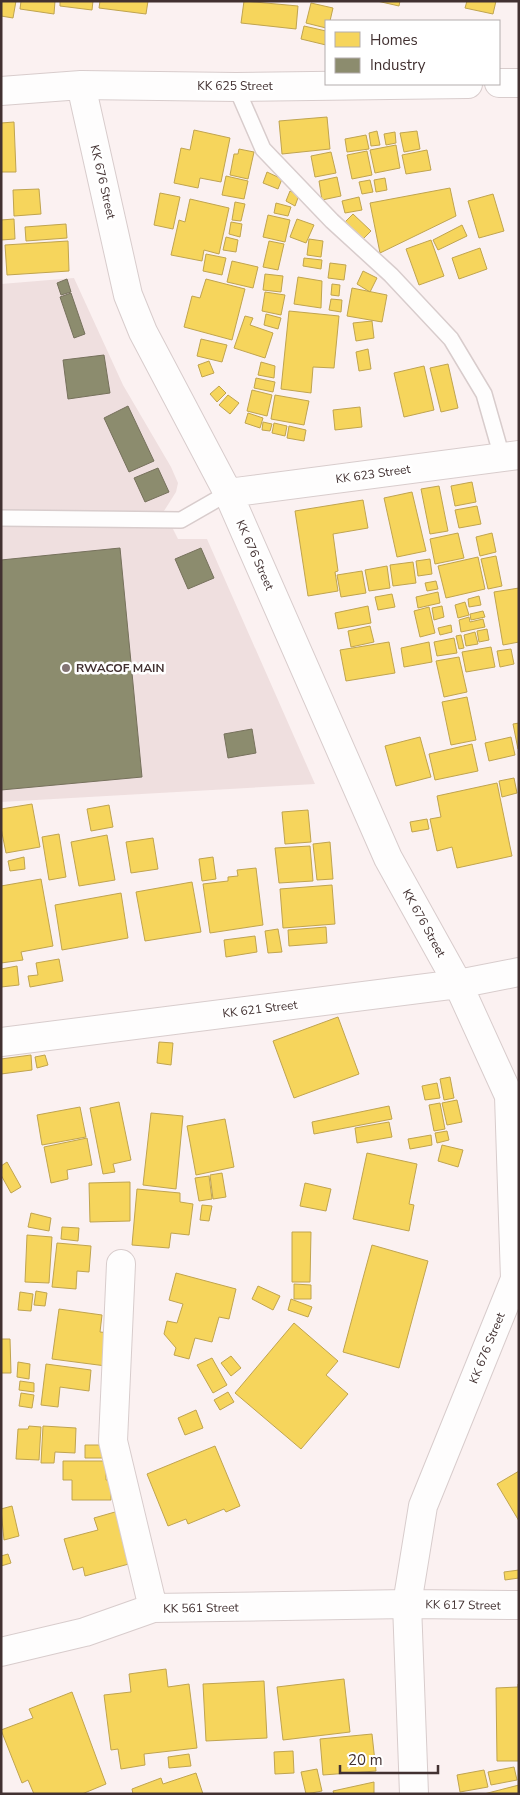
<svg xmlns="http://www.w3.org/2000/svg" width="520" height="1795" font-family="'Nunito Sans',sans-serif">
	<rect width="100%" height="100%" fill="#fbf1f1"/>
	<path fill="#efdfdf" d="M 74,278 L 123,385 L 171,467 L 178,483 L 176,492 L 164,511 L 178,539 L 207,539 L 315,784 L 1,802 L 1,284 Z"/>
	<path fill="#f6d55c" stroke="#c0a44f" d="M 1,1 L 16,1 L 13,18 L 1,16 Z
		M 21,1 L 55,1 L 54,14 L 20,9 Z
		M 60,1 L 93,1 L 92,10 L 60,6 Z
		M 100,1 L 148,1 L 146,14 L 99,8 Z
		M 244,1 L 298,6 L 296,29 L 241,23 Z
		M 377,1 L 400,1 L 399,6 Z
		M 467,1 L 496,1 L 493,14 L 465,8 Z
		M 311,3 L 333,8 L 330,21 L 326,21 L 326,28 L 306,23 Z
		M 304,26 L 326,31 L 326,45 L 301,39 Z
		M 327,117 L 330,149 L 282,154 L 279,121 Z
		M 14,122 L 16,172 L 1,172 L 1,123 Z
		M 194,130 L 230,138 L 221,182 L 200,178 L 198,188 L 174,183 L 181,148 L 190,150 Z
		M 377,131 L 380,145 L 371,146 L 369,133 Z
		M 417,131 L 420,149 L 404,152 L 400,133 Z
		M 395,132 L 396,143 L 386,145 L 384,134 Z
		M 366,135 L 369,149 L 347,152 L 345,139 Z
		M 396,145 L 400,168 L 375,173 L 370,150 Z
		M 239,149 L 254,152 L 248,179 L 230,175 L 234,154 L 238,154 Z
		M 427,150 L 431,170 L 406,174 L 402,155 Z
		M 367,151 L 372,175 L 352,179 L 347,155 Z
		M 331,152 L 336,173 L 315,177 L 311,156 Z
		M 267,172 L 282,179 L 278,189 L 263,183 Z
		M 226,176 L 248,181 L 244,199 L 222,195 Z
		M 337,177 L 341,196 L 322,200 L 319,181 Z
		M 385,178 L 387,190 L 376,192 L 374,180 Z
		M 370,180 L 373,192 L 362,194 L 359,182 Z
		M 450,188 L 456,216 L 380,253 L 370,203 Z
		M 39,189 L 41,214 L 14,216 L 13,190 Z
		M 290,191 L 299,195 L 295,206 L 286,201 Z
		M 160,193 L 180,197 L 173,229 L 154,225 Z
		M 493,194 L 504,231 L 479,238 L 468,201 Z
		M 359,197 L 362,210 L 345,213 L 342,201 Z
		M 190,199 L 229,208 L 219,254 L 204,250 L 202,261 L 171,255 L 179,220 L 185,222 Z
		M 235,202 L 245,204 L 241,221 L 232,220 Z
		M 276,203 L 291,207 L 288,216 L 274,213 Z
		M 353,214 L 371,231 L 363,239 L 345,222 Z
		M 268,215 L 290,220 L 285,242 L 263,237 Z
		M 14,219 L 15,239 L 1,240 L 1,220 Z
		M 297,219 L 314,225 L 306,243 L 290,237 Z
		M 231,222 L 242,224 L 240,237 L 229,234 Z
		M 66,224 L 67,238 L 26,241 L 25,227 Z
		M 462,225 L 467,236 L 438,250 L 433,240 Z
		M 226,237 L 238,240 L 236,252 L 223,250 Z
		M 309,239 L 323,241 L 321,257 L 307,255 Z
		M 431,240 L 444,276 L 419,285 L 406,249 Z
		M 68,241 L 69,271 L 7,275 L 5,245 Z
		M 269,241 L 284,244 L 278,270 L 263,267 Z
		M 480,248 L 487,269 L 459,279 L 452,258 Z
		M 206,254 L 226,258 L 222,275 L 203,271 Z
		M 304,258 L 322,260 L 321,269 L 303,266 Z
		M 232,261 L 258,267 L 253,288 L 227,282 Z
		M 330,263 L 346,265 L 344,280 L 328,278 Z
		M 363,271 L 377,278 L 370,292 L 357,284 Z
		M 265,274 L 283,276 L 281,292 L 263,290 Z
		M 298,277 L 322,281 L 321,308 L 294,304 Z
		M 206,279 L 245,289 L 232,340 L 184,327 L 192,296 L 200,298 Z
		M 332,284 L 340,285 L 339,296 L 331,295 Z
		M 352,288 L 387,295 L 382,322 L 347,316 Z
		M 265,292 L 285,295 L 281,315 L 262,311 Z
		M 331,299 L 342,300 L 341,312 L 329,310 Z
		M 289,311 L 339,316 L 334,368 L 313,367 L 311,393 L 281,389 Z
		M 266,314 L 281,318 L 278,329 L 264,325 Z
		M 245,316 L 253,318 L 250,325 L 273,333 L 265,358 L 234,348 Z
		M 372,321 L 374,338 L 356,341 L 353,323 Z
		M 201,339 L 227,345 L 222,362 L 197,356 Z
		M 368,349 L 371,369 L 359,371 L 356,352 Z
		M 209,361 L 214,373 L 202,377 L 198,365 Z
		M 261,362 L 275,366 L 274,378 L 258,375 Z
		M 448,364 L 458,408 L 441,412 L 430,368 Z
		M 424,366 L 434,410 L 404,417 L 394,373 Z
		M 256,378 L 275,382 L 273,392 L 254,388 Z
		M 219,386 L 226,393 L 217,402 L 210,394 Z
		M 252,390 L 272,395 L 267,416 L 247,411 Z
		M 228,395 L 239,403 L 230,414 L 219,405 Z
		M 275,395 L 309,401 L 304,425 L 271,419 Z
		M 360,407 L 362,427 L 335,430 L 333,410 Z
		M 248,413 L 263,418 L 260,428 L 245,423 Z
		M 263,422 L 272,424 L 270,431 L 262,430 Z
		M 274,423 L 287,426 L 285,436 L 272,433 Z
		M 289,426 L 306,430 L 304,441 L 287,438 Z
		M 472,482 L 476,502 L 455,506 L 451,486 Z
		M 439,486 L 448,531 L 430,534 L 421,489 Z
		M 412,492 L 426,551 L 397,557 L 384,498 Z
		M 363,500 L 368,528 L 333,534 L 338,571 L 335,572 L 338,591 L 308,596 L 295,511 Z
		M 477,506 L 481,524 L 459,528 L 455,510 Z
		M 458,533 L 464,558 L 435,564 L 430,539 Z
		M 492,533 L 496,552 L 480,556 L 476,537 Z
		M 496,556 L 502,586 L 488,589 L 481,559 Z
		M 478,557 L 485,589 L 446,598 L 438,566 Z
		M 430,559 L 432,574 L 418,576 L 416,561 Z
		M 413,562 L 416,583 L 393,586 L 390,565 Z
		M 387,566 L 390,588 L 369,591 L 365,570 Z
		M 362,571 L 366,593 L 341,597 L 337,575 Z
		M 436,581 L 438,589 L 427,591 L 425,583 Z
		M 519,588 L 519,642 L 503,645 L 494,592 Z
		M 438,592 L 440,603 L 418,608 L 416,597 Z
		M 392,594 L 395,607 L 378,610 L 375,597 Z
		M 479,596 L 481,605 L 469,607 L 468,599 Z
		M 465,602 L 469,615 L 458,618 L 455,605 Z
		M 368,606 L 371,623 L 338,629 L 335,613 Z
		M 442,606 L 444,617 L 434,620 L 432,608 Z
		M 429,607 L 435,633 L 420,637 L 414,611 Z
		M 483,611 L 485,617 L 471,620 L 470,614 Z
		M 469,617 L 470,622 L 483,619 L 485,627 L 461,632 L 459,620 Z
		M 451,625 L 452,632 L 440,635 L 438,628 Z
		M 370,626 L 374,642 L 351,647 L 348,631 Z
		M 487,629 L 489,640 L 479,642 L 477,631 Z
		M 475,632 L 478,644 L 466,646 L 464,635 Z
		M 461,635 L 464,648 L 459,649 L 456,636 Z
		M 454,638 L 457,653 L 437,656 L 434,642 Z
		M 389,642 L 395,673 L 346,681 L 340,650 Z
		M 429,642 L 432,662 L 404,667 L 401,648 Z
		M 491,647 L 495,667 L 466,672 L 462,652 Z
		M 511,649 L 514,664 L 500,667 L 497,651 Z
		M 459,657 L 467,692 L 444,697 L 436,661 Z
		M 467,697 L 476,740 L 451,745 L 442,702 Z
		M 519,723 L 519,749 L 518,749 L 513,724 Z
		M 420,737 L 431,777 L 396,786 L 385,746 Z
		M 511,737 L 515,755 L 489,761 L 485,743 Z
		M 472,744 L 478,771 L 435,780 L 429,754 Z
		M 514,778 L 517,793 L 502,797 L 499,781 Z
		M 497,783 L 512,856 L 457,868 L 452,847 L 437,851 L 430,819 L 441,817 L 437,796 Z
		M 32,804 L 40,847 L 6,853 L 1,828 L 1,809 Z
		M 109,805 L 113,827 L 91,831 L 87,809 Z
		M 308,810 L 311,842 L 285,844 L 282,812 Z
		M 427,819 L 429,829 L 412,832 L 410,822 Z
		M 59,834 L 66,877 L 49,880 L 42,837 Z
		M 107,835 L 115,880 L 79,886 L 71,842 Z
		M 153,838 L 158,869 L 131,873 L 126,842 Z
		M 330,842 L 333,879 L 317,880 L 313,844 Z
		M 310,846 L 313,881 L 279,883 L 275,848 Z
		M 24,857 L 25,869 L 10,871 L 8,861 Z
		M 213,857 L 216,879 L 202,881 L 199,859 Z
		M 256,868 L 263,925 L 210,933 L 203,884 L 228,881 L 228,877 L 238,876 L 237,870 Z
		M 41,879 L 53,946 L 21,952 L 23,960 L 1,963 L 1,886 Z
		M 192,882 L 201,932 L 145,941 L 136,892 Z
		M 332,885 L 335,924 L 283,928 L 280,889 Z
		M 121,893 L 128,938 L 62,950 L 55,905 Z
		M 326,927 L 327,943 L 289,946 L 288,930 Z
		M 278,929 L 282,952 L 268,953 L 265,931 Z
		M 255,936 L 257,952 L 226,957 L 224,940 Z
		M 59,959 L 63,981 L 30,987 L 28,976 L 38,975 L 36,963 Z
		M 17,966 L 19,985 L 1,987 L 1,969 Z
		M 338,1017 L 359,1074 L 294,1098 L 273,1041 Z
		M 159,1042 L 173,1043 L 171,1065 L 157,1063 Z
		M 31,1055 L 32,1070 L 1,1074 L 1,1059 Z
		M 45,1055 L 48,1065 L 37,1068 L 35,1057 Z
		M 450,1077 L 454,1098 L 444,1100 L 440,1079 Z
		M 437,1083 L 440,1098 L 425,1100 L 422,1086 Z
		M 457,1100 L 462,1122 L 447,1125 L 442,1103 Z
		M 119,1102 L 131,1160 L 113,1164 L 115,1172 L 103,1174 L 90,1108 Z
		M 440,1103 L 445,1129 L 434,1131 L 429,1105 Z
		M 389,1106 L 392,1119 L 314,1134 L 312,1122 Z
		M 80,1107 L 86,1137 L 42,1145 L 37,1115 Z
		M 151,1113 L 183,1116 L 176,1189 L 143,1185 Z
		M 225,1119 L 234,1167 L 196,1175 L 187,1126 Z
		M 389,1122 L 392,1137 L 357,1143 L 355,1128 Z
		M 447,1131 L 449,1140 L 437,1143 L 435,1133 Z
		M 431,1135 L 432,1145 L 410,1149 L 408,1139 Z
		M 87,1138 L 92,1165 L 67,1170 L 68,1179 L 51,1183 L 44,1147 Z
		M 442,1145 L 463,1150 L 458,1167 L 438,1161 Z
		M 367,1153 L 417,1164 L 409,1204 L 414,1205 L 409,1231 L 353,1219 Z
		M 7,1162 L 21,1187 L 11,1193 L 1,1175 L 1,1166 Z
		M 222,1173 L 226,1197 L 213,1199 L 210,1175 Z
		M 209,1176 L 212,1199 L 199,1201 L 195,1178 Z
		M 130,1182 L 130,1221 L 90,1222 L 89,1183 Z
		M 305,1183 L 331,1189 L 326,1211 L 300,1206 Z
		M 137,1189 L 180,1193 L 180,1202 L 193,1204 L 189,1235 L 171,1233 L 169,1248 L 132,1245 Z
		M 202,1205 L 212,1206 L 209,1221 L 200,1220 Z
		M 31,1213 L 51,1218 L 49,1231 L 28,1227 Z
		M 62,1227 L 79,1228 L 78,1241 L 61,1239 Z
		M 292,1232 L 311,1232 L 310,1282 L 292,1282 Z
		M 27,1235 L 52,1237 L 49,1283 L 25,1282 Z
		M 57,1243 L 91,1246 L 89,1272 L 77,1271 L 76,1289 L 52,1287 Z
		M 372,1245 L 428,1261 L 399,1368 L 343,1352 Z
		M 176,1273 L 236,1289 L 229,1319 L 219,1317 L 212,1342 L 195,1338 L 189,1359 L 174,1355 L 176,1348 L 164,1334 L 167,1321 L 177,1323 L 183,1304 L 169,1300 Z
		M 294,1284 L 311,1285 L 311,1299 L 294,1299 Z
		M 258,1286 L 280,1296 L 273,1310 L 252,1299 Z
		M 36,1291 L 47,1293 L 45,1306 L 34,1305 Z
		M 20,1292 L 33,1294 L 31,1311 L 18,1310 Z
		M 291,1299 L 312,1307 L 308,1317 L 288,1310 Z
		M 59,1309 L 102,1315 L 100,1332 L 110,1333 L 106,1366 L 52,1359 Z
		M 294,1323 L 338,1361 L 326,1375 L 348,1394 L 301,1449 L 235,1393 Z
		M 1,1339 L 10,1339 L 11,1373 L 1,1373 Z
		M 231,1356 L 241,1368 L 231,1376 L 221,1363 Z
		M 212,1358 L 227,1385 L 213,1393 L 197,1365 Z
		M 18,1362 L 30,1364 L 29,1379 L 17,1377 Z
		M 46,1364 L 91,1370 L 89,1391 L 60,1387 L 58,1407 L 41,1405 Z
		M 20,1381 L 34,1383 L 34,1392 L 19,1390 Z
		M 228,1392 L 234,1402 L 220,1410 L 214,1400 Z
		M 21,1393 L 34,1395 L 32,1408 L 19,1406 Z
		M 196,1410 L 203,1428 L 185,1435 L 178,1418 Z
		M 29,1426 L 41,1427 L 39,1460 L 16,1459 L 18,1429 L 28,1429 Z
		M 43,1426 L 76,1428 L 75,1453 L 55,1452 L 54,1463 L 41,1463 Z
		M 85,1445 L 104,1445 L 104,1458 L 85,1458 Z
		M 215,1446 L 240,1506 L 226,1512 L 224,1509 L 188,1524 L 186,1519 L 168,1526 L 147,1474 Z
		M 63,1461 L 106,1461 L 106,1480 L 111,1480 L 111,1500 L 72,1500 L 72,1480 L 63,1480 Z
		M 519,1471 L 519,1521 L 497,1484 Z
		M 12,1506 L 19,1536 L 4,1540 L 1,1509 Z
		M 122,1510 L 136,1562 L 85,1576 L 83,1567 L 73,1570 L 64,1539 L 98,1530 L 94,1518 Z
		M 8,1554 L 11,1563 L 1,1566 L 1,1556 Z
		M 519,1570 L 519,1578 L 505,1580 L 504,1572 Z
		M 166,1669 L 168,1687 L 189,1684 L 197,1748 L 144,1754 L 145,1765 L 121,1769 L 118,1749 L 111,1750 L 104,1695 L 131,1692 L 129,1674 Z
		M 344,1679 L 350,1732 L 283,1740 L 277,1687 Z
		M 264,1681 L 267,1738 L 206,1741 L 203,1684 Z
		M 518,1684 L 519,1684 L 519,1761 L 497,1761 L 496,1688 L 518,1687 Z
		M 72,1692 L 106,1784 L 82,1794 L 34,1794 L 28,1780 L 22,1783 L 1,1730 L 33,1718 L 29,1709 Z
		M 372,1734 L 376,1771 L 323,1775 L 320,1739 Z
		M 293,1751 L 294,1773 L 275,1774 L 274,1752 Z
		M 189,1754 L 191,1766 L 169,1768 L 168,1757 Z
		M 514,1767 L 517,1780 L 491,1785 L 488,1772 Z
		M 317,1769 L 322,1791 L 306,1794 L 301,1772 Z
		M 484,1770 L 488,1787 L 460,1792 L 457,1775 Z
		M 196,1773 L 203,1794 L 133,1794 L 132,1789 L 161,1778 L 163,1784 Z
		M 374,1782 L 374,1794 L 334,1794 L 333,1791 Z
		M 519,1785 L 519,1794 L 484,1794 Z"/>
	<path fill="#8c8c6e" stroke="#76715c" d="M 67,279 L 71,292 L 61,295 L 57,283 Z
		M 71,293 L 85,334 L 74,338 L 60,297 Z
		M 104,355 L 110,393 L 68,399 L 63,360 Z
		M 128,406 L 154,461 L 129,472 L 104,418 Z
		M 158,468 L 169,492 L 145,502 L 134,478 Z
		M 120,548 L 142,777 L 1,790 L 1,560 Z
		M 201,548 L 214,578 L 188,589 L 175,559 Z
		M 252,729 L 256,753 L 228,758 L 224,734 Z"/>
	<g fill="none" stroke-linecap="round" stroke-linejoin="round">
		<g stroke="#d8cccc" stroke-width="18">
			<path id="lane" d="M 236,87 L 263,149 L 332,221 L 391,275 L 451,339 L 484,394 L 502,457
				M 1,518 L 181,520 L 228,493"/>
		</g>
		<g stroke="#d8cccc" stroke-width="30">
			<path id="street" d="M 499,83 L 519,83
				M 81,85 L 128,295 L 143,332 L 228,493 L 388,858 L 458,984 L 509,1096 L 515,1279 L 423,1506 L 407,1604 L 414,1794
				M 1,91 L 81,85 L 236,87 L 468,84
				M 228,493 L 519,455
				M 1,1042 L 458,984 L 519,972
				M 121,1264 L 113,1441 L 153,1608
				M 1,1652 L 85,1632 L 153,1608 L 407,1604 L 519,1605"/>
		</g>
		<use href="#lane" stroke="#fefdfd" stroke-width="15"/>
		<use href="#street" stroke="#fefdfd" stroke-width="28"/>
	</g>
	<circle fill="#837474" stroke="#fff" stroke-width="2" cx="66" cy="668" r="5"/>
	<g text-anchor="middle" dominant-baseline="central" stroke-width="5" stroke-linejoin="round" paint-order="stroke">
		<g font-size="12" fill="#423131" stroke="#fff">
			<text x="235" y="86">KK 625 Street</text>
			<text transform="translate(103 182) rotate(77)">KK 676 Street</text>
			<text transform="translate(373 474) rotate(-8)">KK 623 Street</text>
			<text transform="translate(255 555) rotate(66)">KK 676 Street</text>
			<text transform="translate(424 923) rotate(61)">KK 676 Street</text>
			<text transform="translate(260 1009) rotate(-7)">KK 621 Street</text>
			<text transform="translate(487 1348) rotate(-68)">KK 676 Street</text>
			<text transform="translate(463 1605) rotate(1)">KK 617 Street</text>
			<text transform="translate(201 1608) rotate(-1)">KK 561 Street</text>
		</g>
		<g font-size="12" font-weight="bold" fill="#423131" stroke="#fff" text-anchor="start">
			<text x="76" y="668">RWACOF MAIN</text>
		</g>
	</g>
	<rect width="520" height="1795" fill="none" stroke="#423131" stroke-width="5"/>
	<rect x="325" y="20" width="175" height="65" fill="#ffffff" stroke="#b3adad"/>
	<rect x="335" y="32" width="25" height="15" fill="#f6d55c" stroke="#b3adad"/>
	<text x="370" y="45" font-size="15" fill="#423131">Homes</text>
	<rect x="335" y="58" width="25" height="15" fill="#8c8c6e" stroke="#b3adad"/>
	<text x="370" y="70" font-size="15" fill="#423131">Industry</text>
	<path d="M340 1765v8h98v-8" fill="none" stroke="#423131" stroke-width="2.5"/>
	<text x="348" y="1765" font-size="15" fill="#423131" stroke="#ffffff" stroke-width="4" paint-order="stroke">20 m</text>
</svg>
